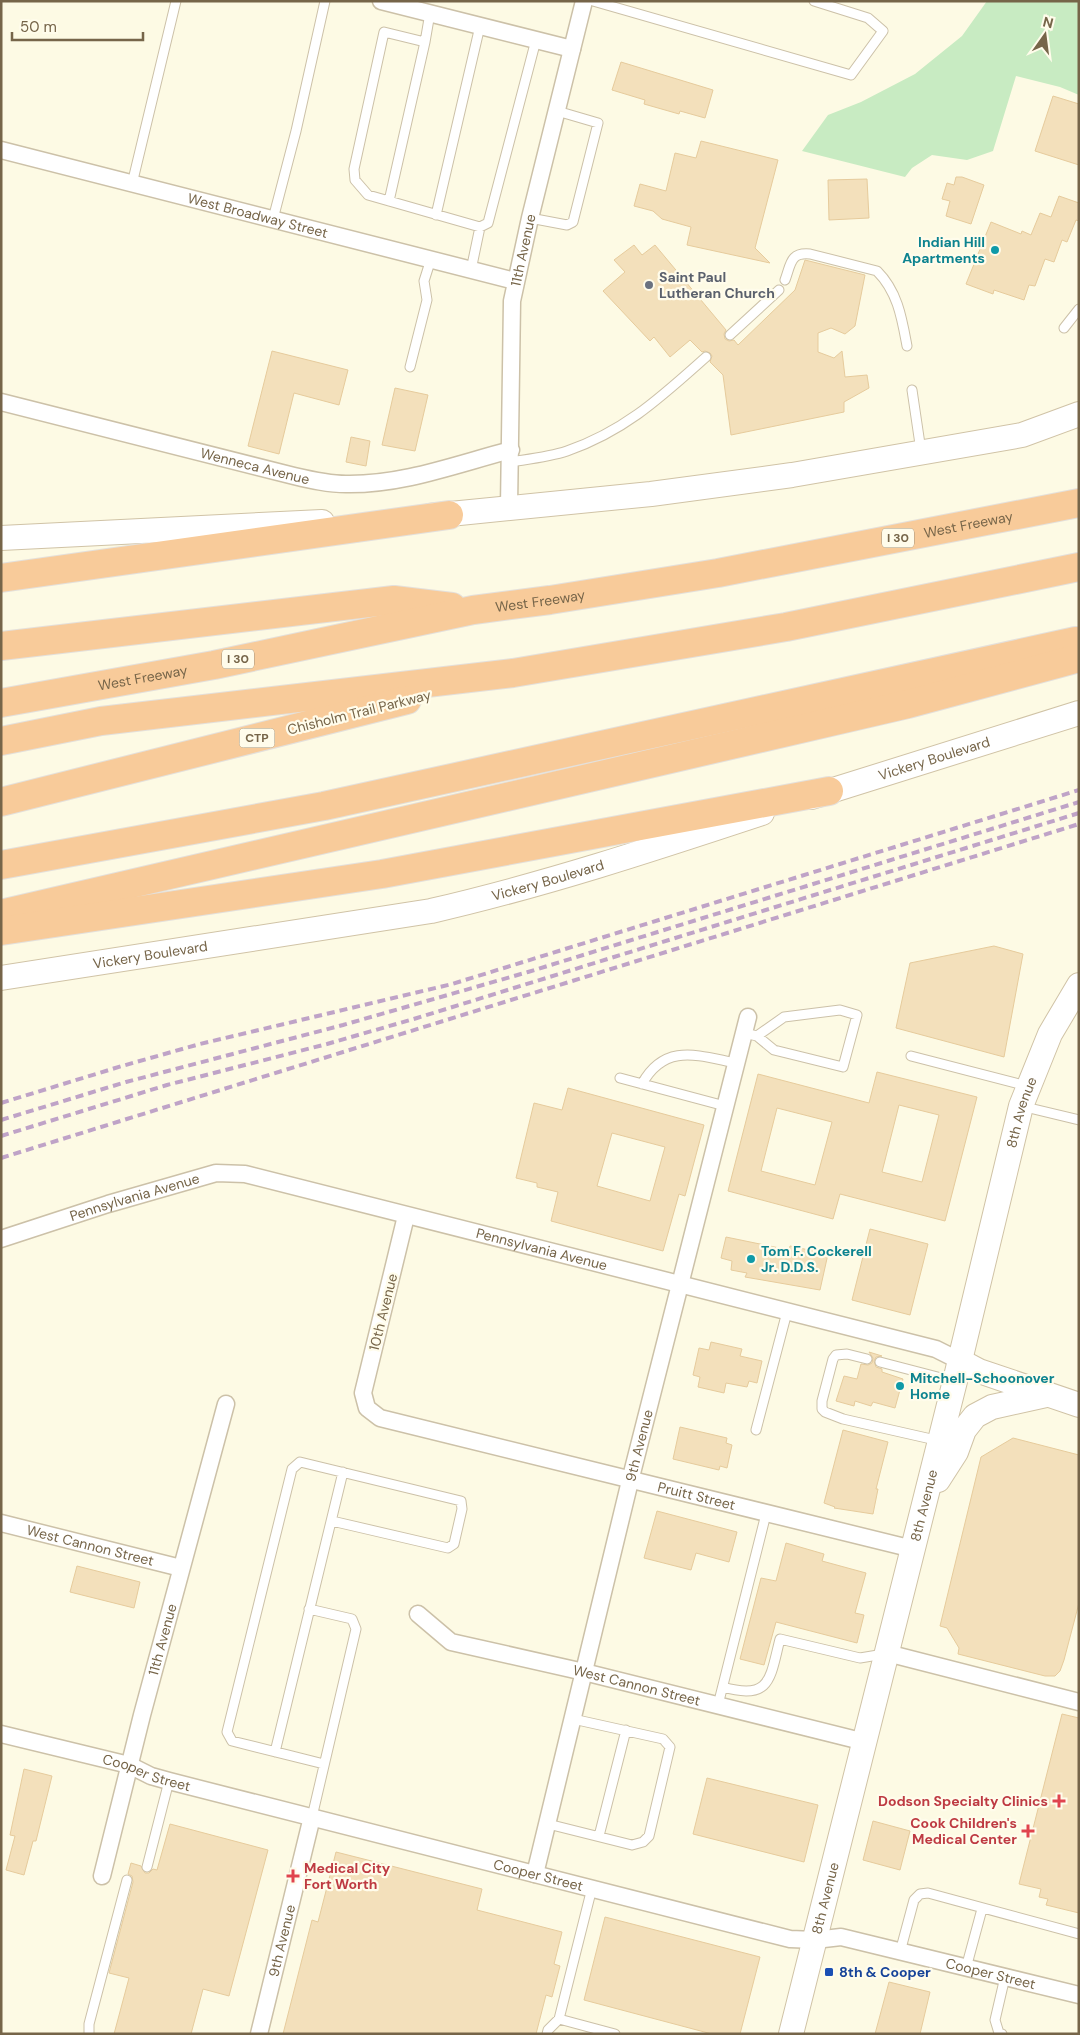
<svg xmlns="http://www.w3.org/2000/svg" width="1080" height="2035" font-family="'DM Sans',sans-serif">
	<rect width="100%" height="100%" fill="#fdfae4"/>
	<path fill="#c8ebc2" d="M 987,1 L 1079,1 L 1079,95 L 1060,87 L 1016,76 L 993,151 L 967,160 L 932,155 L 912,168 L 905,177 L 802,151 L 828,115 L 861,102 L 915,74 L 962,36 Z"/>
	<path fill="#f3e0bb" stroke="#e6cb9c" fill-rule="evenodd" d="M 621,62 L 713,90 L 705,118 L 680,111 L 679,114 L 644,104 L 645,100 L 612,90 Z
		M 1053,96 L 1079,104 L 1079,165 L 1035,151 Z
		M 701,141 L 778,160 L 755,248 L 770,263 L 687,245 L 691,227 L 662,219 L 653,211 L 634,206 L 640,184 L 666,191 L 675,153 L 696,158 Z
		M 956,177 L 962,177 L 984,185 L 971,224 L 946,216 L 950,201 L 942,199 L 947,183 L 954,185 Z
		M 867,179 L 869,218 L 829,220 L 828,180 Z
		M 1059,196 L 1079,203 L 1079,221 L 1076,220 L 1067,242 L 1062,240 L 1054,262 L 1045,259 L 1035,286 L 1029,285 L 1024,300 L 994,290 L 993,294 L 966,284 L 991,222 L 1021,234 L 1022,231 L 1031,235 L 1040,213 L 1051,217 Z
		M 634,245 L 642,255 L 655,245 L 726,330 L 724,334 L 725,339 L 729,341 L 734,340 L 738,345 L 795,290 L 805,260 L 865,275 L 855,326 L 845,334 L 831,328 L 818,333 L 818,352 L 834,358 L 842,351 L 845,377 L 867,375 L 869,388 L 844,402 L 844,412 L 731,435 L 723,375 L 710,362 L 712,356 L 710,353 L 705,351 L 702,352 L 690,340 L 670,357 L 654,337 L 650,341 L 603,291 L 625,272 L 614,260 Z
		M 272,351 L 348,370 L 339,405 L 294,393 L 279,454 L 248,446 Z
		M 395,388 L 428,395 L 415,451 L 382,445 Z
		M 351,437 L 370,441 L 366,466 L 346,462 Z
		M 994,946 L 1023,954 L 1004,1057 L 896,1028 L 910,963 Z
		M 877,1072 L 977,1097 L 945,1221 L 840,1194 L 833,1219 L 728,1191 L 758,1074 L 869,1103 ZM 899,1105 L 939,1115 L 922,1182 L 882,1172 ZM 777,1108 L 832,1122 L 815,1185 L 761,1171 Z
		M 568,1088 L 704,1125 L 685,1196 L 679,1194 L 663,1251 L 551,1221 L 558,1192 L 537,1187 L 537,1183 L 516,1178 L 534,1103 L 562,1110 ZM 612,1133 L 665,1147 L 650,1201 L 597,1186 Z
		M 870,1229 L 928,1244 L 910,1315 L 852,1300 Z
		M 726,1237 L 789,1250 L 790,1246 L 828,1254 L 820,1290 L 745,1277 L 747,1273 L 731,1270 L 732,1261 L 721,1258 Z
		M 711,1342 L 742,1349 L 740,1356 L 762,1361 L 757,1383 L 749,1381 L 747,1387 L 726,1383 L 724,1393 L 698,1387 L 700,1377 L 693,1375 L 699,1348 L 709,1350 Z
		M 869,1352 L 882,1356 L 876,1357 L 874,1361 L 876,1367 L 882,1369 L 882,1372 L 903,1379 L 895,1408 L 873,1402 L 871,1406 L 855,1401 L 854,1406 L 836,1401 L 844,1376 L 857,1379 L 861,1364 L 868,1365 L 872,1363 L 873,1358 Z
		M 680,1427 L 727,1438 L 726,1443 L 732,1445 L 727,1468 L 720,1466 L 719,1470 L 673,1459 Z
		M 843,1430 L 888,1442 L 876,1489 L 878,1489 L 873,1514 L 834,1508 L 835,1507 L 824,1503 Z
		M 1013,1438 L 1079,1455 L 1079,1603 L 1064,1660 L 1060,1671 L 1055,1676 L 1045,1676 L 958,1654 L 959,1648 L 947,1628 L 940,1626 L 981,1457 Z
		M 657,1511 L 737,1532 L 729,1562 L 696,1553 L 691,1570 L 644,1558 Z
		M 786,1543 L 824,1554 L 822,1561 L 866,1573 L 855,1613 L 864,1615 L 857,1643 L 776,1622 L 764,1665 L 740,1659 L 761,1578 L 776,1581 Z
		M 77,1566 L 140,1582 L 134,1608 L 70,1592 Z
		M 1062,1714 L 1079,1718 L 1079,1913 L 1046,1905 L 1048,1899 L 1039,1897 L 1041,1889 L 1019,1884 Z
		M 24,1769 L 52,1776 L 36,1841 L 33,1841 L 24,1875 L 6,1870 L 15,1836 L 10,1835 Z
		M 707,1778 L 818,1805 L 804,1862 L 693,1834 Z
		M 873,1821 L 910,1831 L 900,1870 L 863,1860 Z
		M 170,1824 L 268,1850 L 229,1996 L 203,1989 L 191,2034 L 114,2034 L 129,1978 L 109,1973 L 133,1882 L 132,1876 L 128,1874 L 131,1863 L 141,1866 L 145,1873 L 149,1873 L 153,1869 L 157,1870 Z
		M 336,1852 L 482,1889 L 477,1910 L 562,1932 L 554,1964 L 560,1966 L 552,1997 L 546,1995 L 536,2034 L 283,2034 L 312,1920 L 318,1922 Z
		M 605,1917 L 760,1957 L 740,2034 L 712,2034 L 584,2000 Z
		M 889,1982 L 930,1992 L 920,2034 L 875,2034 Z"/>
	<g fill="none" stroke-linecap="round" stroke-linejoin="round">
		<g stroke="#ccc1a8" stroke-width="11">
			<path id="lane" d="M 593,1 L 851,75 L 883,31 L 868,18 L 814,1
				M 425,42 L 384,32 L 354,169 L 355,180 L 368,195 L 480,227 L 488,223 L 536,40
				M 132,184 L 176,1
				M 389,201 L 425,42 L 430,13
				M 436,215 L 480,26
				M 530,218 L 567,225 L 573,222 L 598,123 L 557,111
				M 273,219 L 296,131 L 325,1
				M 471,270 L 480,227
				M 785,280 C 791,264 790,252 810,254 L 877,271 C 898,292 902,319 907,346
				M 1064,328 L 1079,309
				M 730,335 L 779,290
				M 410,367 L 427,300 L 424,281 L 431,259
				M 912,390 L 921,451
				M 510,462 C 529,459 549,457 567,451 C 625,431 661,397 706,357
				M 744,1033 L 757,1036 L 774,1050 L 843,1067 L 857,1015 L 840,1010 L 784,1017 L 757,1036
				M 911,1056 L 1027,1086
				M 620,1078 L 725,1106
				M 642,1084 C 665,1042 699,1056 736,1063
				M 1021,1106 L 1079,1120
				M 867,1359 L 847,1354 L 836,1355 L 833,1359 L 822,1401 L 822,1409 L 825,1412 L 843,1419 L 940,1441
				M 880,1362 L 953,1381
				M 756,1430 L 787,1312
				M 309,1609 L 352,1619 L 356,1629 L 312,1817
				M 723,1687 C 771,1701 770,1678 780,1639 L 860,1658 L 884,1654
				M 718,1705 L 766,1514
				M 275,1752 L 343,1472
				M 324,1764 L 232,1741 L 227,1732 L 292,1469 L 300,1462 L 461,1501 L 462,1509 L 454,1544 L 448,1548 L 332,1521
				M 548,1824 L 632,1845 L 643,1842 L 649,1836 L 670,1747 L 663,1739 L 573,1719
				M 599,1836 L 626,1730
				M 147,1867 L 169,1781
				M 900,1952 L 914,1900 L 920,1894 L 928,1893 L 1079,1934
				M 966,1968 L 982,1909
				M 559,2019 L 615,2034
				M 89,2034 L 89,2024 L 127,1880
				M 547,2034 L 548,2030 L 559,2019 L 592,1888
				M 1002,2034 L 999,2033 L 995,2020 L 1005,1977"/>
		</g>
		<g stroke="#ccc1a8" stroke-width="19">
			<g id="street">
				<path d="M 381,1 L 572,49"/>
				<path id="s1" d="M 1,150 L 515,281"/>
				<path id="s2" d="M 1,402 L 294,476 C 311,480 328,484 346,484 C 403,485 457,464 511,450"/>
				<path id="s3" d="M 509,507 L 512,301 L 530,218 L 584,1"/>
				<path id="s4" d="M 406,1216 L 363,1393 L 367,1408 L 380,1418 L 913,1549"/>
				<path id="s5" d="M 1,1239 L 108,1204 L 216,1173 L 245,1174 L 936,1349 L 960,1361"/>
				<path id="s6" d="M 1,1523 L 181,1568"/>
				<path id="s7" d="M 418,1614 L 451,1642 L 584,1672 L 865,1742"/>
				<path d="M 887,1653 L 1079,1702"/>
				<path id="s8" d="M 1,1734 L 129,1765 L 151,1776 L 169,1781 L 790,1939 L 815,1940 L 841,1937 L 1079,1995"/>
				<path id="s9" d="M 535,1874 L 630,1481 L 748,1017"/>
				<path id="s10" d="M 102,1876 L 142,1715 L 226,1404"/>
				<path id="s11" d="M 259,2034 L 312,1817"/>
			</g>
		</g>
		<g stroke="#d0c3a6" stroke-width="26">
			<g id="secondary">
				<path d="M 430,516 L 651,494 L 792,475 L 1022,435 L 1079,414"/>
				<path d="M 1,538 L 322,522"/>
				<path id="s12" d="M 811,797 L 1079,713"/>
				<path id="s13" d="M 1,978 L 431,911 C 544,885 653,849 762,813"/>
				<path d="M 960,1361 L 979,1371 L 1079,1405"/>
				<path d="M 938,1480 L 956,1452 L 964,1430 L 975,1416 L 992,1407 L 1046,1395"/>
				<path id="s14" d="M 791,2034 L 955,1381 L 1021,1106 L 1050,1034 L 1079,985"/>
			</g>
		</g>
		<g stroke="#e4e0db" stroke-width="30">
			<g id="highway">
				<path d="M 1,578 L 449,515"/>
				<path d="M 1,646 L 394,600 L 452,607"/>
				<path id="s15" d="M 1,703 L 214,665 L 473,610 L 550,600 L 718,573 L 1079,503"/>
				<path d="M 1,741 L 101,721 L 513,673 L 786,627 L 1079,567"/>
				<path d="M 1,802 L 407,700"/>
				<path d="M 1,865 L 324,806 L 1076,641"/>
				<path d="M 1,914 L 908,704 L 1079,658"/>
				<path d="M 1,931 L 382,874 L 829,791"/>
			</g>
		</g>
		<use href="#lane" stroke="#fff" stroke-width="9"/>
		<use href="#street" stroke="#fff" stroke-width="16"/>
		<use href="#secondary" stroke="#fff" stroke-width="24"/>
		<use href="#highway" stroke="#f8cb9a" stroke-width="28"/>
		<path stroke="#bfa3c7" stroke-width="4" stroke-dasharray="8 5" stroke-linecap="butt" d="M 1,1103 L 122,1066 L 200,1044 L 452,984 L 1079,790
			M 1,1120 L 126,1082 L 343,1025 L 528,972 L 1079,802
			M 1,1136 L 167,1085 L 327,1044 L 417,1018 L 1079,813
			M 1,1158 L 1079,824"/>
	</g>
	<g fill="#0f9aa8" stroke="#fffceb" stroke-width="2">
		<circle cx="995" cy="250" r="5"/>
		<circle cx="751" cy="1259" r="5"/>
		<circle cx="900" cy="1386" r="5"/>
	</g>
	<circle fill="#6b7280" stroke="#fffceb" stroke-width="2" cx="649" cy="285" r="5"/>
	<g fill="#e0444e" stroke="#fffceb" stroke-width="2">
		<path d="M1056.5 1793.5h5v5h5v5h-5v5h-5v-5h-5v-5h5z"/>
		<path d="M1025.5 1823.5h5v5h5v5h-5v5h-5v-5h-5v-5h5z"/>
		<path d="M290.5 1868.5h5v5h5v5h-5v5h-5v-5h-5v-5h5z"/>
	</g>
	<rect fill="#1a4fb4" stroke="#fffceb" stroke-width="2" x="824" y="1967" width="10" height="10" rx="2.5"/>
	<g text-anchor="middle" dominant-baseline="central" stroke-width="4.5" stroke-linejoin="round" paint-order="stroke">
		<g fill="#fffceb" stroke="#9f927a" stroke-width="1">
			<rect x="882" y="528.5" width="32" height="19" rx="4"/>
			<rect x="222" y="649.5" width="32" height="19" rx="4"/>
			<rect x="239.5" y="728.5" width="35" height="19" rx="4"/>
		</g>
		<g font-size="12" font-weight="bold" fill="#766549">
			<text x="898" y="538">I 30</text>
			<text x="238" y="659">I 30</text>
			<text x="257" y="738">CTP</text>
		</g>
		<g font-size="14" fill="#766549" stroke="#fffceb">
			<text stroke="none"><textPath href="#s1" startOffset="265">West Broadway Street</textPath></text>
			<text stroke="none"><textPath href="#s3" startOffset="258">11th Avenue</textPath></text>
			<text stroke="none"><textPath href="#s2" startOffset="262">Wenneca Avenue</textPath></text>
			<text stroke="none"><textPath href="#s15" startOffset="984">West Freeway</textPath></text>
			<text stroke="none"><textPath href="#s15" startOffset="549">West Freeway</textPath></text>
			<text stroke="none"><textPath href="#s15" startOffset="144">West Freeway</textPath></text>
			<text transform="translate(359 712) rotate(-14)">Chisholm Trail Parkway</text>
			<text stroke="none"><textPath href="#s12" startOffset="129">Vickery Boulevard</textPath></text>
			<text stroke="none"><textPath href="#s13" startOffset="556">Vickery Boulevard</textPath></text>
			<text stroke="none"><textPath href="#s13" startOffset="151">Vickery Boulevard</textPath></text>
			<text stroke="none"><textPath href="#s14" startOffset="950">8th Avenue</textPath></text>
			<text stroke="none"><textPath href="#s5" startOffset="140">Pennsylvania Avenue</textPath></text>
			<text stroke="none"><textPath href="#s5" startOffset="560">Pennsylvania Avenue</textPath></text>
			<text transform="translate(383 1312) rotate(-76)">10th Avenue</text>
			<text stroke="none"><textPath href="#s9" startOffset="441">9th Avenue</textPath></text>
			<text stroke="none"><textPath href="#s4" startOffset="540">Pruitt Street</textPath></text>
			<text stroke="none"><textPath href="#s14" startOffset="545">8th Avenue</textPath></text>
			<text stroke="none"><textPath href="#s6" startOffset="92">West Cannon Street</textPath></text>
			<text stroke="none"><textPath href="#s10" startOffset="244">11th Avenue</textPath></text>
			<text stroke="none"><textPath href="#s7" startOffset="234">West Cannon Street</textPath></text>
			<text stroke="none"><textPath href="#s8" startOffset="151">Cooper Street</textPath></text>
			<text stroke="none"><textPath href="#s8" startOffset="556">Cooper Street</textPath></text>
			<text stroke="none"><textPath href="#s14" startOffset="140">8th Avenue</textPath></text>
			<text stroke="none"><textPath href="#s11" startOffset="96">9th Avenue</textPath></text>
			<text stroke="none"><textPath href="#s8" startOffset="1021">Cooper Street</textPath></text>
		</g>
		<g font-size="14" font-weight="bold" fill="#0d838f" stroke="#fffceb" text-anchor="start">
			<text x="985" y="242" text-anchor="end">Indian Hill<tspan x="985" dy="16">Apartments</tspan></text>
			<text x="761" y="1251">Tom F. Cockerell<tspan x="761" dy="16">Jr. D.D.S.</tspan></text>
			<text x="910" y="1378">Mitchell-Schoonover<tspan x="910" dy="16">Home</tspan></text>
		</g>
		<g font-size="14" font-weight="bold" fill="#5b616d" stroke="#fffceb" text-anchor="start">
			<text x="659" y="277">Saint Paul<tspan x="659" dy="16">Lutheran Church</tspan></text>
		</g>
		<g font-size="14" font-weight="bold" fill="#be3a42" stroke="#fffceb" text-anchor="end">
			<text x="1048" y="1801">Dodson Specialty Clinics</text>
			<text x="1017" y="1823">Cook Children's<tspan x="1017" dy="16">Medical Center</tspan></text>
			<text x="304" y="1868" text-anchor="start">Medical City<tspan x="304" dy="16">Fort Worth</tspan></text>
		</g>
		<g font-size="14" font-weight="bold" fill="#164399" stroke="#fffceb" text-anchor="start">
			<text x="839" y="1972">8th &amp; Cooper</text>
		</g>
	</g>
	<rect width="1080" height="2035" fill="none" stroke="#766549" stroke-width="5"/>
	<g transform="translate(1045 35) rotate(14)" stroke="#fffceb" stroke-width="4" paint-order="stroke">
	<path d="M0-4L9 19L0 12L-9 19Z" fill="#766549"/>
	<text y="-8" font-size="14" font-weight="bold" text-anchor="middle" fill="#766549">N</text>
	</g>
	<path d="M12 32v8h131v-8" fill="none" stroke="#766549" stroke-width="2.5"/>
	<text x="20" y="32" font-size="15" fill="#766549" stroke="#fffceb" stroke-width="4" paint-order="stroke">50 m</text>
</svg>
